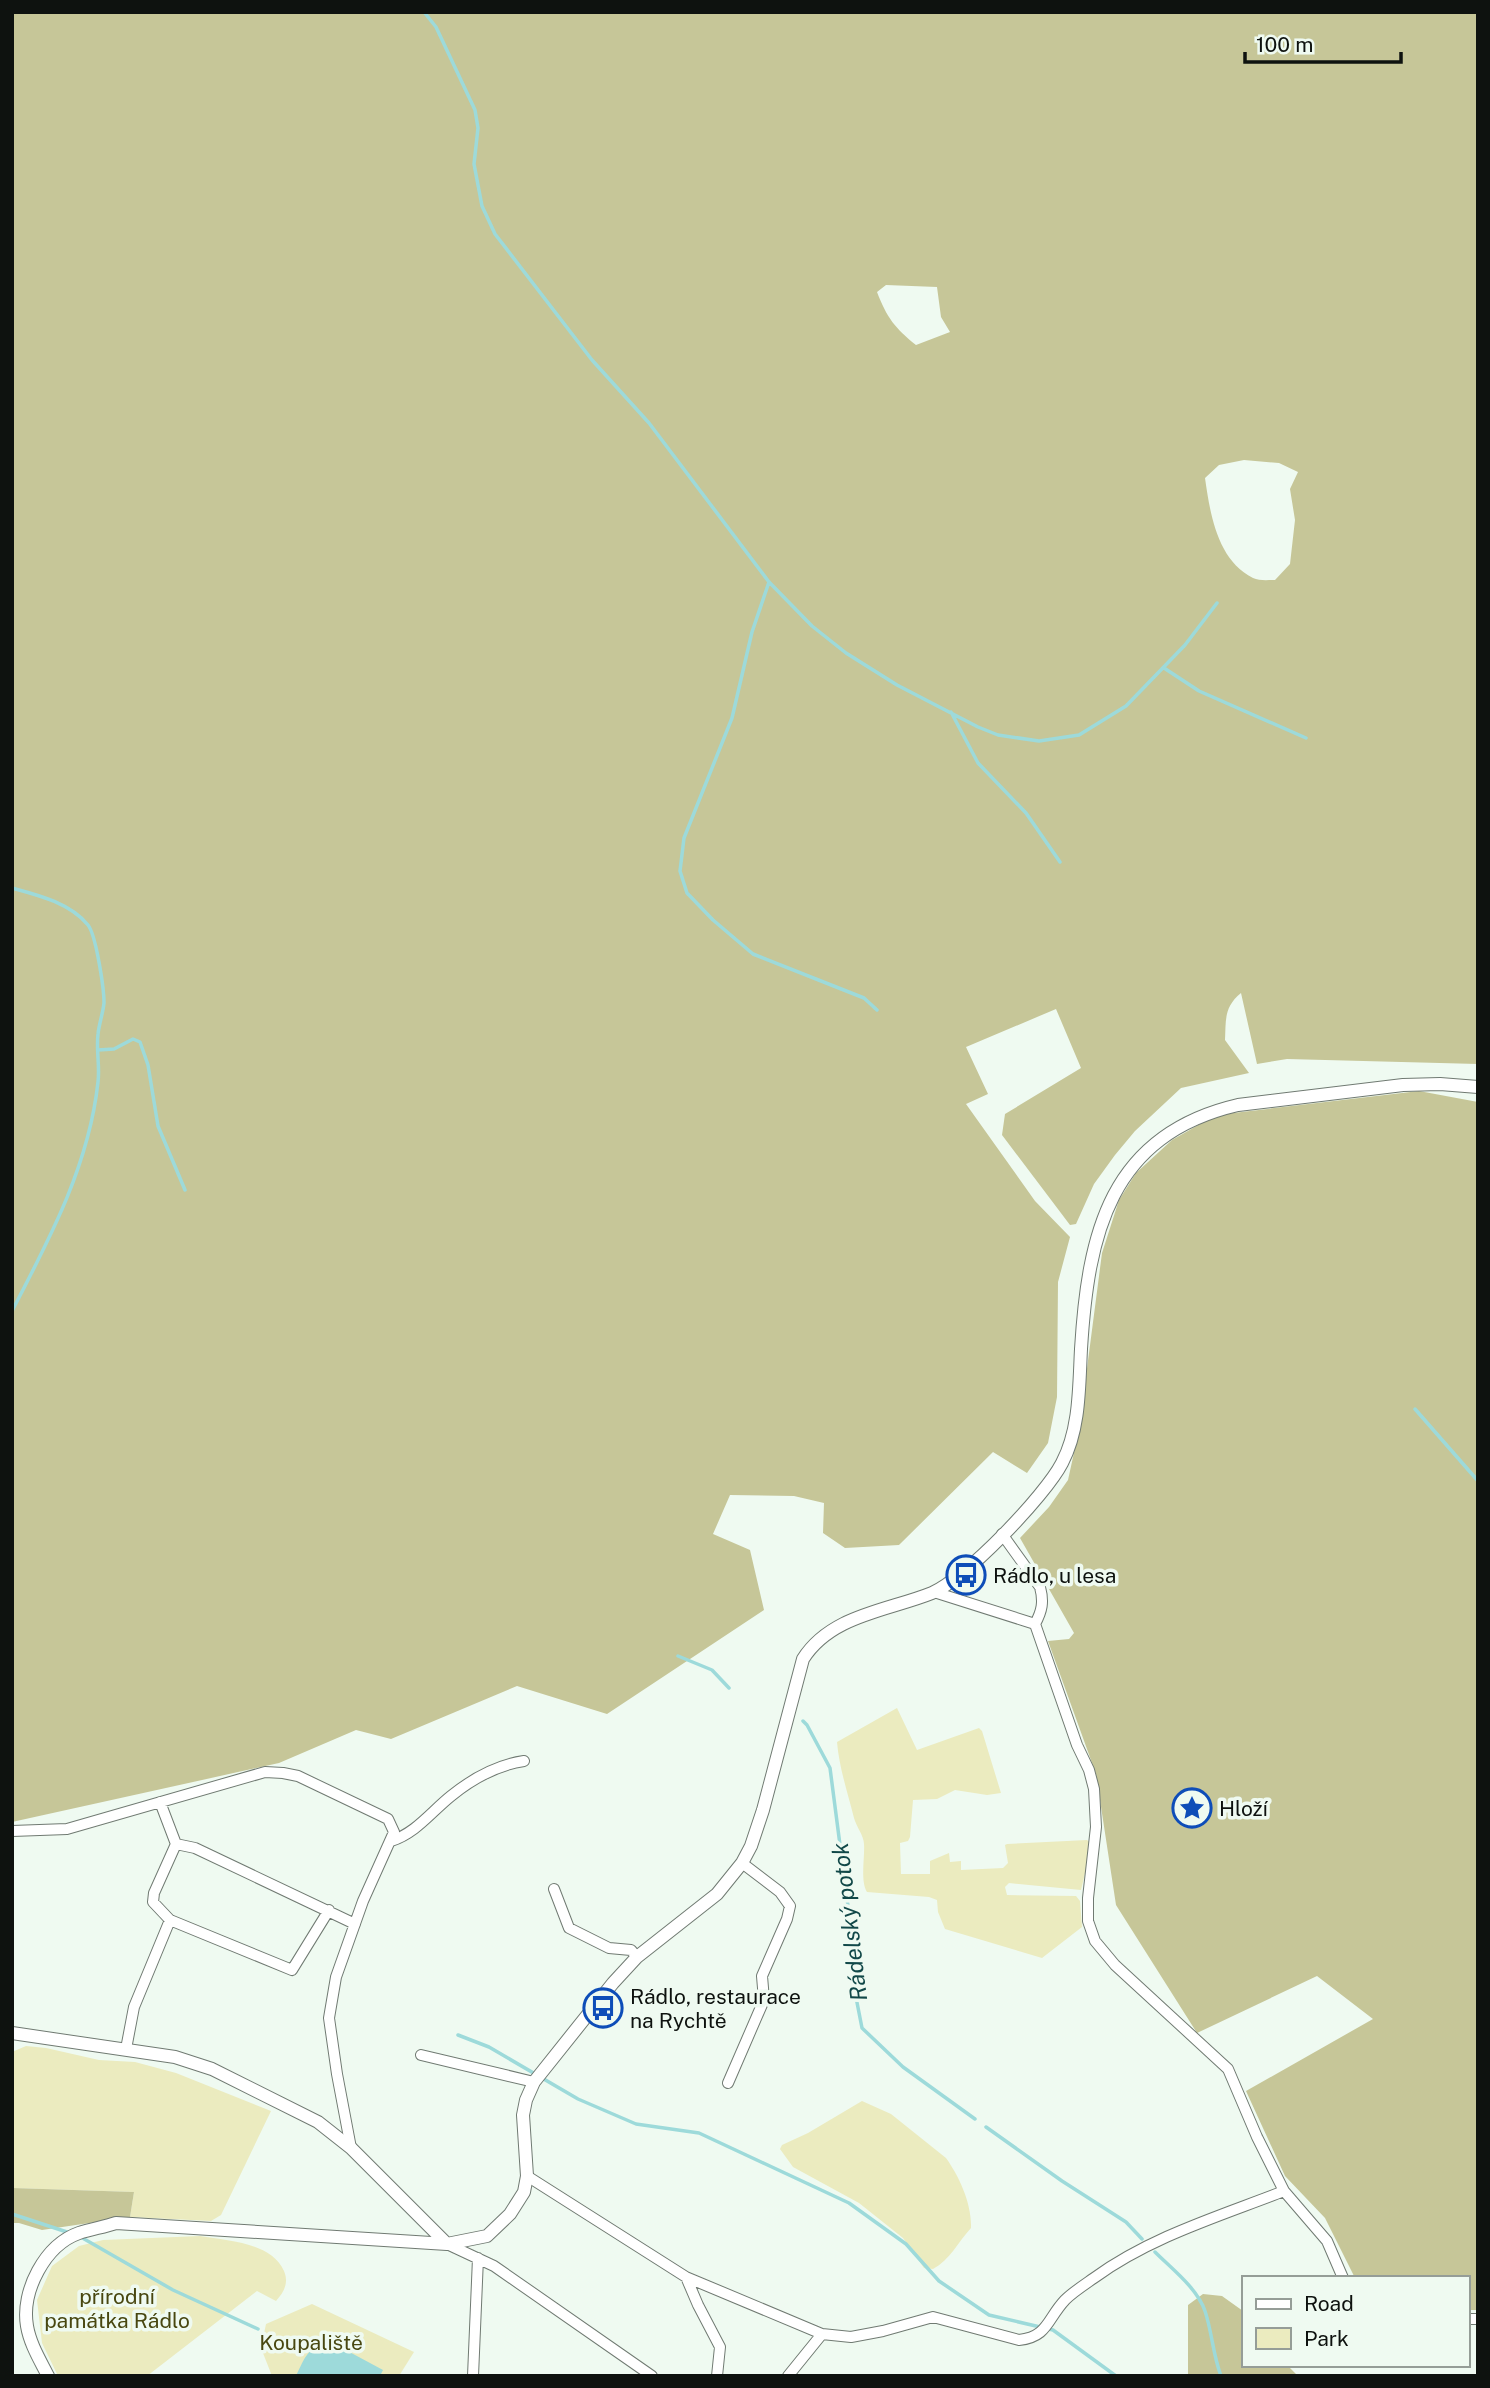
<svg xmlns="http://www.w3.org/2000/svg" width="1490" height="2388" font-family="'Public Sans',sans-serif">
	<rect width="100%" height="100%" fill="#effaf1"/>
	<path fill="#ebebbf" d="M 897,1708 L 917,1750 L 979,1728 L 982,1731 L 1001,1793 L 987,1795 L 955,1790 L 937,1799 L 913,1800 L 910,1837 L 908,1841 L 900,1843 L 901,1874 L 930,1874 L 930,1861 L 949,1853 L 950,1862 L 961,1861 L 961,1870 L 1003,1868 L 1008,1863 L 1005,1845 L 1007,1844 L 1087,1840 L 1092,1844 L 1081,1890 L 1009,1883 L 1005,1887 L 1007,1895 L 1076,1896 L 1080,1901 L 1082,1927 L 1042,1958 L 945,1929 L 938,1912 L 937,1900 L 929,1897 L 867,1892 C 860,1881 865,1857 864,1844 C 864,1836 856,1826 854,1818 C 848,1794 839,1767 837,1742 Z
		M 26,2046 L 46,2048 L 99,2060 L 135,2062 L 176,2073 L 271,2111 L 221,2215 L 211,2221 L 130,2217 L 134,2192 L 13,2188 L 12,2052 Z
		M 862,2101 L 891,2114 L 946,2158 C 959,2176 972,2204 971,2228 C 958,2242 950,2260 933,2269 L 924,2268 L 903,2238 L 859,2203 L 793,2167 L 780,2149 L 782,2145 L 808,2133 Z
		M 200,2236 C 228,2241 271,2242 284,2271 C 289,2283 284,2292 276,2301 L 257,2291 L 147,2376 L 58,2376 L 42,2343 L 37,2300 L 52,2266 L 79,2246 L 103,2240 Z
		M 312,2304 L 414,2352 L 399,2376 L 272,2376 L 261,2348 L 266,2324 Z"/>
	<path fill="#c6c698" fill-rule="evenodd" d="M 12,12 L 1478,12 L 1478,1064 L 1287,1059 L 1257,1064 L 1241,993 C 1224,1007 1226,1019 1225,1040 L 1249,1073 L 1181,1088 L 1135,1131 L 1115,1155 L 1094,1184 L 1076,1224 L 1070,1225 L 1002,1135 L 1005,1114 L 1081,1068 L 1056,1009 L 966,1047 L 988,1094 L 966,1104 L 1035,1201 L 1070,1237 L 1058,1282 L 1057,1397 L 1048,1443 L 1027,1473 L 993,1452 L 899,1545 L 845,1548 L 823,1533 L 824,1503 L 794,1496 L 730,1495 L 713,1534 L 750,1550 L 764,1610 L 607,1714 L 517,1686 L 391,1739 L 356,1730 L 279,1763 L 12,1822 ZM 886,285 L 937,287 L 941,317 L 950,332 L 916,345 C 895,328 887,318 877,292 ZM 1244,460 L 1279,463 L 1298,472 L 1290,489 L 1295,520 L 1290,564 L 1275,580 C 1268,580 1259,581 1253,578 C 1217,560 1210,513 1205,478 L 1219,465 Z
		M 1419,1091 L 1478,1102 L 1478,2310 L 1467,2310 L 1467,2278 L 1355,2278 L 1325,2218 L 1285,2176 L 1246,2091 L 1373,2019 L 1317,1976 L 1197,2033 L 1116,1905 L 1096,1774 L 1048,1641 L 1069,1639 L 1074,1633 L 1020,1538 L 1049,1507 L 1068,1480 L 1079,1430 L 1102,1253 L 1119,1200 L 1136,1173 L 1172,1140 L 1216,1115 Z
		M 12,2187 L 13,2188 L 134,2192 L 130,2217 L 42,2230 L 19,2223 L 12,2223 Z
		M 1203,2294 L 1222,2296 L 1243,2311 L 1243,2365 L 1287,2365 L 1298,2376 L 1188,2376 L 1188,2305 Z"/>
	<path fill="#9ddada" d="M 329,2341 L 383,2370 L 380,2376 L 296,2376 C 306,2355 307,2349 329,2341 Z"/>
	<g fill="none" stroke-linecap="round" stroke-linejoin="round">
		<path stroke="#9ddada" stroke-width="3.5" d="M 424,12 L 436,27 L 475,110 L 478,128 L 474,164 L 482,206 L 495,234 L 592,360 L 649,423 L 769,582 L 812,626 L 846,653 L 897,685 L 978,727 L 998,735 L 1039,741 L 1079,735 L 1126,706 L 1185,645 L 1217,603
			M 769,582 L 752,632 L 732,718 L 684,838 L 680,871 L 687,893 L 713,920 L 753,954 L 864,998 L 877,1010
			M 1164,668 L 1199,691 L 1306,738
			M 951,712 L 978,763 L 1026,813 L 1060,862
			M 12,888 C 38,895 70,903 88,925 C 96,935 104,988 104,1003 C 103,1013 99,1024 98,1034 C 96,1050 100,1066 98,1082 C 89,1165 50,1238 12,1311
			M 98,1050 L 114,1049 L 133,1039 L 140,1042 L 148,1065 L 158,1126 L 185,1190
			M 1415,1409 L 1478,1481
			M 678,1656 L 712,1670 L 729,1688
			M 803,1721 L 807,1725 L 830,1768 L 843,1868
			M 844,1875 L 854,1953 L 852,1977 L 862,2028 L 903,2067 L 975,2119
			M 458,2035 L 489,2047 L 578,2099 L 636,2124 L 699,2133 L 849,2203 L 906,2244 L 939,2281 L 989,2315 L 1053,2330 L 1116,2376
			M 986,2127 L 1062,2181 L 1126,2222 L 1142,2239
			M 12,2214 L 70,2233
			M 79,2236 L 173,2290 L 258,2329
			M 1155,2252 C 1172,2269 1197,2288 1205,2311 C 1212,2332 1213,2355 1221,2376"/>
		<g stroke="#707a72" stroke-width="12">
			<path id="minor" d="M 1002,1534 L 1040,1587 C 1044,1602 1042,1611 1035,1624 L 1077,1745 L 1089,1770 L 1094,1789 L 1096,1827 L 1088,1898 L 1088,1921 L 1095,1941 L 1115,1965 L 1228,2069 L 1257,2137 L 1284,2191 L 1327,2241 L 1343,2278
				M 934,1592 L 1035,1624
				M 160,1802 L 176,1844 L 154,1893 L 153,1902 L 170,1920 L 292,1970 L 329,1910
				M 12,1831 L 67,1829 L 265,1772 L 283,1773 L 298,1776 L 388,1819 L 394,1832 L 363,1901 L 336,1977 L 329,2018 L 337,2074 L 351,2148
				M 391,1841 C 416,1833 431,1812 451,1796 C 472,1779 497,1765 524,1761
				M 176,1844 L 195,1848 L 355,1924
				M 554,1889 L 569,1928 L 609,1948 L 631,1950 L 637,1957
				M 126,2049 L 134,2007 L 170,1920
				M 421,2055 L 534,2082
				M 728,2083 L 764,2000 L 762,1976 L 787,1919 L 790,1906 L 780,1892 L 742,1863
				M 527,2176 L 686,2277 L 822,2334 L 851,2337 L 883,2331 L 933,2317 L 1019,2340 C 1048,2337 1047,2319 1065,2300 C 1073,2292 1084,2285 1094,2278 C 1150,2237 1220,2216 1284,2191
				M 447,2244 L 494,2266 L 652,2376
				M 686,2277 L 698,2305 L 720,2347 L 717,2376
				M 1467,2319 L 1478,2319
				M 473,2376 L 478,2258
				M 788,2376 L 822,2334"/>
		</g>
		<g stroke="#707a72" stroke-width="14">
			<path id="tertiary" d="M 12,2033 L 175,2057 L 212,2069 L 318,2122 L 351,2148 L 447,2244
				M 48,2376 C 40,2360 30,2344 27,2326 C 21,2291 45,2245 79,2233 C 91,2229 104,2227 116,2223 L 447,2244 L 487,2236 L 510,2214 L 524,2192 L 527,2176 L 523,2115 L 526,2100 L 534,2082 L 613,1983 L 637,1957 L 717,1894 L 742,1863 L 751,1846 L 763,1810 L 803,1659 C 831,1615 887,1611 932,1593 C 965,1579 1045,1496 1062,1463 C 1080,1429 1079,1387 1081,1349 C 1088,1235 1109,1135 1238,1105 L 1403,1085 L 1440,1084 L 1478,1087"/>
		</g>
		<use href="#minor" stroke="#fff" stroke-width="10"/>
		<use href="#tertiary" stroke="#fff" stroke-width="12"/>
	</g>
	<defs>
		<g id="bus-ring" transform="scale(2.0125)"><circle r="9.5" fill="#effaf1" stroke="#0e4db8" stroke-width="1.5"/><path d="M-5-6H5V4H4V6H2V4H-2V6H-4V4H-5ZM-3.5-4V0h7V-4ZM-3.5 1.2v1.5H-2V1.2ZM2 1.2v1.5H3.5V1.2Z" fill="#0e4db8"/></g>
		<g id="sight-ring" transform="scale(2.0125)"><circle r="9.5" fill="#effaf1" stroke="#0e4db8" stroke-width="1.5"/><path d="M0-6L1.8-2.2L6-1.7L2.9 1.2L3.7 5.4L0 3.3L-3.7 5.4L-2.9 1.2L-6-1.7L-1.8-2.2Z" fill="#0e4db8"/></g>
	</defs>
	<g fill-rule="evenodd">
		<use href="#bus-ring" x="966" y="1575"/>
		<use href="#sight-ring" x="1192" y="1808"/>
		<use href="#bus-ring" x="603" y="2008"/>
	</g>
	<g text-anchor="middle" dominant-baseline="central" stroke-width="7" stroke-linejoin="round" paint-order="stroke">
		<g font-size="21" fill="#0e120f" stroke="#effaf1" text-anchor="start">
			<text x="993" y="1575">Rádlo, u lesa</text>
			<text x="1219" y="1808">Hloží</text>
			<text x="630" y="1996">Rádlo, restaurace<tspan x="630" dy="24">na Rychtě</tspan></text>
		</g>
		<g font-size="21" fill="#484710" stroke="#effaf1">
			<text x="117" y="2296">přírodní<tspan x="117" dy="24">památka Rádlo</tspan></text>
			<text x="311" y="2342">Koupaliště</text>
		</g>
		<g font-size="23" font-style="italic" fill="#114848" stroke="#effaf1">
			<text transform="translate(849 1922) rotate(-97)">Rádelský potok</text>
		</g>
	</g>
	<rect width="1490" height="2388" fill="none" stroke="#0e120f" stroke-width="28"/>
	<rect x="1242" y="2276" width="228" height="91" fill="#effaf1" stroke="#959d97" stroke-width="2"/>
	<rect x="1256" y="2299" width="35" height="10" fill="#ffffff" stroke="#959d97" stroke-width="2"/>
	<text x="1304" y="2311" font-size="21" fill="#0e120f">Road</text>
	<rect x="1256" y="2328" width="35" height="21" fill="#ebebbf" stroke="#959d97" stroke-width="2"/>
	<text x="1304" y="2346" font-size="21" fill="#0e120f">Park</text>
	<path d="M1245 52v10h156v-10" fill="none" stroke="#0e120f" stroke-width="3.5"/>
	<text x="1256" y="52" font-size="21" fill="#0e120f" stroke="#effaf1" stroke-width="5" paint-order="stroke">100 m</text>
</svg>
